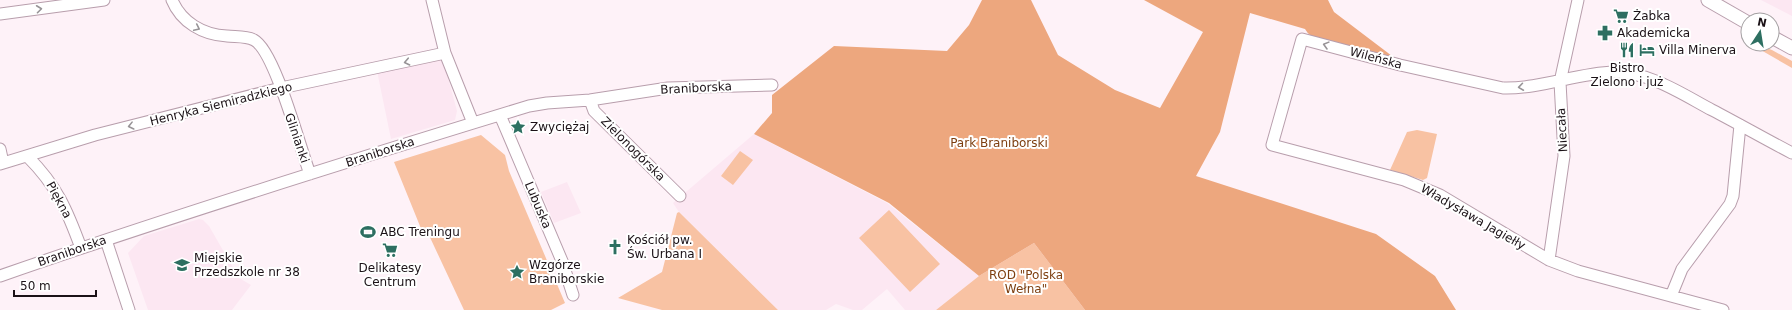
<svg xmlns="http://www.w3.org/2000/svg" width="1792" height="310" font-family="'DejaVu Sans',sans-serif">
	<rect width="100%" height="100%" fill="#fef2f8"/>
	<path fill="#fce7f2" d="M 1761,0 L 1792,0 L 1792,16 Z
		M 443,59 L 457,111 L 455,120 L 391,139 L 377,71 Z
		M 754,134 L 887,203 L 979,276 L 936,310 L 905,310 L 887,289 L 862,310 L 853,310 L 836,304 L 826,310 L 778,310 L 679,212 L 673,203 Z
		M 567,182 L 581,213 L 554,223 L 541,192 Z
		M 199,219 L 203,220 L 209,226 L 239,278 L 251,285 L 232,310 L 148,310 L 128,253 L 144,236 Z"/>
	<path fill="#f8c2a3" d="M 1758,45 L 1772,50 L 1792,61 L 1792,68 L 1759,49 Z
		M 1417,130 L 1437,134 L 1427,178 L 1423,180 L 1390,170 L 1407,132 Z
		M 481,135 L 505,155 L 509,171 L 565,303 L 551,310 L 464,310 L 427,231 L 422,231 L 394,162 Z
		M 740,151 L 753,160 L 733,185 L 721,176 Z
		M 889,210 L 940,264 L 910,292 L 859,238 Z
		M 679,212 L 778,310 L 662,310 L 618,298 L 662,272 L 677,213 Z
		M 1034,243 L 1085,310 L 936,310 L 979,276 Z"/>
	<path fill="#eda77e" d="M 982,0 L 1031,0 L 1058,55 L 1115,90 L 1160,108 L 1203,32 L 1144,0 L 1328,0 L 1334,12 L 1392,56 C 1370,52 1316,50 1305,29 L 1250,13 L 1220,132 L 1196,176 L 1376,234 L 1435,276 L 1456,310 L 1085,310 L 1034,243 L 979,276 L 889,203 L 754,134 L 772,113 L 772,95 L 834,46 L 947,51 L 969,25 Z"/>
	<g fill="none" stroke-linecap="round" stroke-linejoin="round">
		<g stroke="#b89eac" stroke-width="13">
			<path id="minor" d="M 172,0 C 181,22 203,35 227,36 C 235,37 247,36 254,40 C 275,51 300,148 310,174
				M 432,0 L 445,53 L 473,123
				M 0,14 L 104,0
				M 590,100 L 594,111 L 680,196
				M 500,115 L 562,261 L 573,295
				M 0,149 L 3,163
				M 28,157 C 57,186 67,210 81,248
				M 0,164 L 95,135 L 281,88 L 445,53
				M 106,240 L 129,310
				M 1549,260 L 1564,156 L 1560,82 L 1578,0
				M 0,276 C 175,215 352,160 529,106 L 547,103 L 590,100 L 668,88 L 772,85
				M 1671,296 L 1682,269 L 1730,204 L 1733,196 L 1740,125
				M 1723,310 L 1578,271 L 1549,260 L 1440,195 L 1404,180 L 1272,145 L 1302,39 L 1400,65 L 1503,88 C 1541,89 1577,73 1614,72 C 1650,72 1682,94 1712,110 C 1739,124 1765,139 1792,153"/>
		</g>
		<g stroke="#b89eac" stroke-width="15">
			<path id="tertiary" d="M 1708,0 L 1748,23
				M 1772,37 L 1792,48"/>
		</g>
		<use href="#minor" stroke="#fff" stroke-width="11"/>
		<use href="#tertiary" stroke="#fff" stroke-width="13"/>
	</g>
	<defs><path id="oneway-chevron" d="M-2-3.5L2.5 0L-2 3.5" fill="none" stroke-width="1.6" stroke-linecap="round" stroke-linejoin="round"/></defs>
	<g stroke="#989497">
		<use href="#oneway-chevron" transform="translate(39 9) rotate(-7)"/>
		<use href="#oneway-chevron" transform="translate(197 28) rotate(25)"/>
		<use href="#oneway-chevron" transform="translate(1326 45) rotate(-165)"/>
		<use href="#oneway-chevron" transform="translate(407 62) rotate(168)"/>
		<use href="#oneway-chevron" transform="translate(1521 87) rotate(172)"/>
		<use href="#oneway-chevron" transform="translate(131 126) rotate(166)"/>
	</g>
	<defs>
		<g id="supermarket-bare" transform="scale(1.2)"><path d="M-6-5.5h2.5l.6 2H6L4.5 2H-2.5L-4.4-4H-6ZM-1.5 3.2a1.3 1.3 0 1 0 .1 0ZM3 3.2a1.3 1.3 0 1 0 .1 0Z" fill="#2d6f61" stroke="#fff" stroke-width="2.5" paint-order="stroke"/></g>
		<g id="pharmacy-bare" transform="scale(1.2)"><path d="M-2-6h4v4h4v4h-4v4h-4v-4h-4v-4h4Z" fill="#2d6f61" stroke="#fff" stroke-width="2.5" paint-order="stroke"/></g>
		<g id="restaurant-bare" transform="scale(1.2)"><path d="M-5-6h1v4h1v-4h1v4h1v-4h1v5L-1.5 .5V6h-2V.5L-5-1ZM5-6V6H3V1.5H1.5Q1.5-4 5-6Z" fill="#2d6f61" stroke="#fff" stroke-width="2.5" paint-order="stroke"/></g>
		<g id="hotel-bare" transform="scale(1.2)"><path d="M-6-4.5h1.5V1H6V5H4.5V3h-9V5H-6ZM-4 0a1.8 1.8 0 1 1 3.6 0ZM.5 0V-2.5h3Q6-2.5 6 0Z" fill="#2d6f61" stroke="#fff" stroke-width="2.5" paint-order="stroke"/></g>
		<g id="sight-bare" transform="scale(1.2)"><path d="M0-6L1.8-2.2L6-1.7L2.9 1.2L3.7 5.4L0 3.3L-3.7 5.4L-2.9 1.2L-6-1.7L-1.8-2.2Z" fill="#2d6f61" stroke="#fff" stroke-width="2.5" paint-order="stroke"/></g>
		<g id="stadium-bare" transform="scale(1.2)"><path d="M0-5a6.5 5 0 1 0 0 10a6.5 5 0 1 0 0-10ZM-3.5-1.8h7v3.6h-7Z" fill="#2d6f61" stroke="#fff" stroke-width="2.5" paint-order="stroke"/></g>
		<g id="church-bare" transform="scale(1.2)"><path d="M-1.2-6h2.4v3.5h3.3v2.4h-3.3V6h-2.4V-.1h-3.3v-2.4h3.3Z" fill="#2d6f61" stroke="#fff" stroke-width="2.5" paint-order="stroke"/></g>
		<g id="school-bare" transform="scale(1.2)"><path d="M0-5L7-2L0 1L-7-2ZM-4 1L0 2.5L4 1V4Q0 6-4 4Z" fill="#2d6f61" stroke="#fff" stroke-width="2.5" paint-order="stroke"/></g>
	</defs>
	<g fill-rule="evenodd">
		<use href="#supermarket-bare" x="1621" y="16"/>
		<use href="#pharmacy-bare" x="1605" y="33"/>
		<use href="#restaurant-bare" x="1627" y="50"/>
		<use href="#hotel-bare" x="1647" y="50"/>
		<use href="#sight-bare" x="518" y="127"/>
		<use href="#stadium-bare" x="368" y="232"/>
		<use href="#church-bare" x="615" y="247"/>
		<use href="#supermarket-bare" x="390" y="250"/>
		<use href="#school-bare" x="182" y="265"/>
		<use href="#sight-bare" x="517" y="272"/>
	</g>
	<g text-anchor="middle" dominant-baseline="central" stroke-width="4" stroke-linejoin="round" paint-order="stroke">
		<g font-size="12" fill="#1b1217" stroke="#fff" text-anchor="start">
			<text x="1633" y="16">Żabka</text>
			<text x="1617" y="33">Akademicka</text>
			<text x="1659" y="50">Villa Minerva</text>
			<text x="1627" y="68" text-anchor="middle">Bistro<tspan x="1627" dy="14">Zielono i już</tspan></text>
			<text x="530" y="127">Zwyciężaj</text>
			<text x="380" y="232">ABC Treningu</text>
			<text x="627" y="240">Kościół pw.<tspan x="627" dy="14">Św. Urbana I</tspan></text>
			<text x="194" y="258">Miejskie<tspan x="194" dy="14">Przedszkole nr 38</tspan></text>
			<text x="529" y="265">Wzgórze<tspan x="529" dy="14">Braniborskie</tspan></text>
			<text x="390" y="268" text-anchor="middle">Delikatesy<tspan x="390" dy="14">Centrum</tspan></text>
		</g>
		<g font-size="12" fill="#1b1217" stroke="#fff">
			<text transform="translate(1376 58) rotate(15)">Wileńska</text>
			<text transform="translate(696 88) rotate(-3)">Braniborska</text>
			<text transform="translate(221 104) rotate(-14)">Henryka Siemiradzkiego</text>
			<text transform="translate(1562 130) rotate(-93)">Niecała</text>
			<text transform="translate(297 138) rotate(71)">Glinianki</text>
			<text transform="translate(633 149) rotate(45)">Zielonogórska</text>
			<text transform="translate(380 152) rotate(-18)">Braniborska</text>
			<text transform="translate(59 200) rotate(61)">Piękna</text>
			<text transform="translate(538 205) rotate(67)">Lubuska</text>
			<text transform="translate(1473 217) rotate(30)">Władysława Jagiełły</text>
			<text transform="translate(72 251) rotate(-19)">Braniborska</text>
		</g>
		<g font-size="12" fill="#7d3e0f" stroke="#fff">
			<text x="999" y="143">Park Braniborski</text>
			<text x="1026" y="275">ROD "Polska<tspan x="1026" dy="14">Wełna"</tspan></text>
		</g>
	</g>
	<g transform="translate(1760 32) rotate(12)"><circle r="19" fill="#ffffff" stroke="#a4a0a2"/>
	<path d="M0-3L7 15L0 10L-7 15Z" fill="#2d6f61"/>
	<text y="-6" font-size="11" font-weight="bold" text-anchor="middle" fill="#1b1217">N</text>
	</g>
	<path d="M14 290v6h82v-6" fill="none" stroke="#1b1217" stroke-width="2"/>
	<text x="20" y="290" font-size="12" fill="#1b1217" stroke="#ffffff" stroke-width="3" paint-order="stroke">50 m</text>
</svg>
